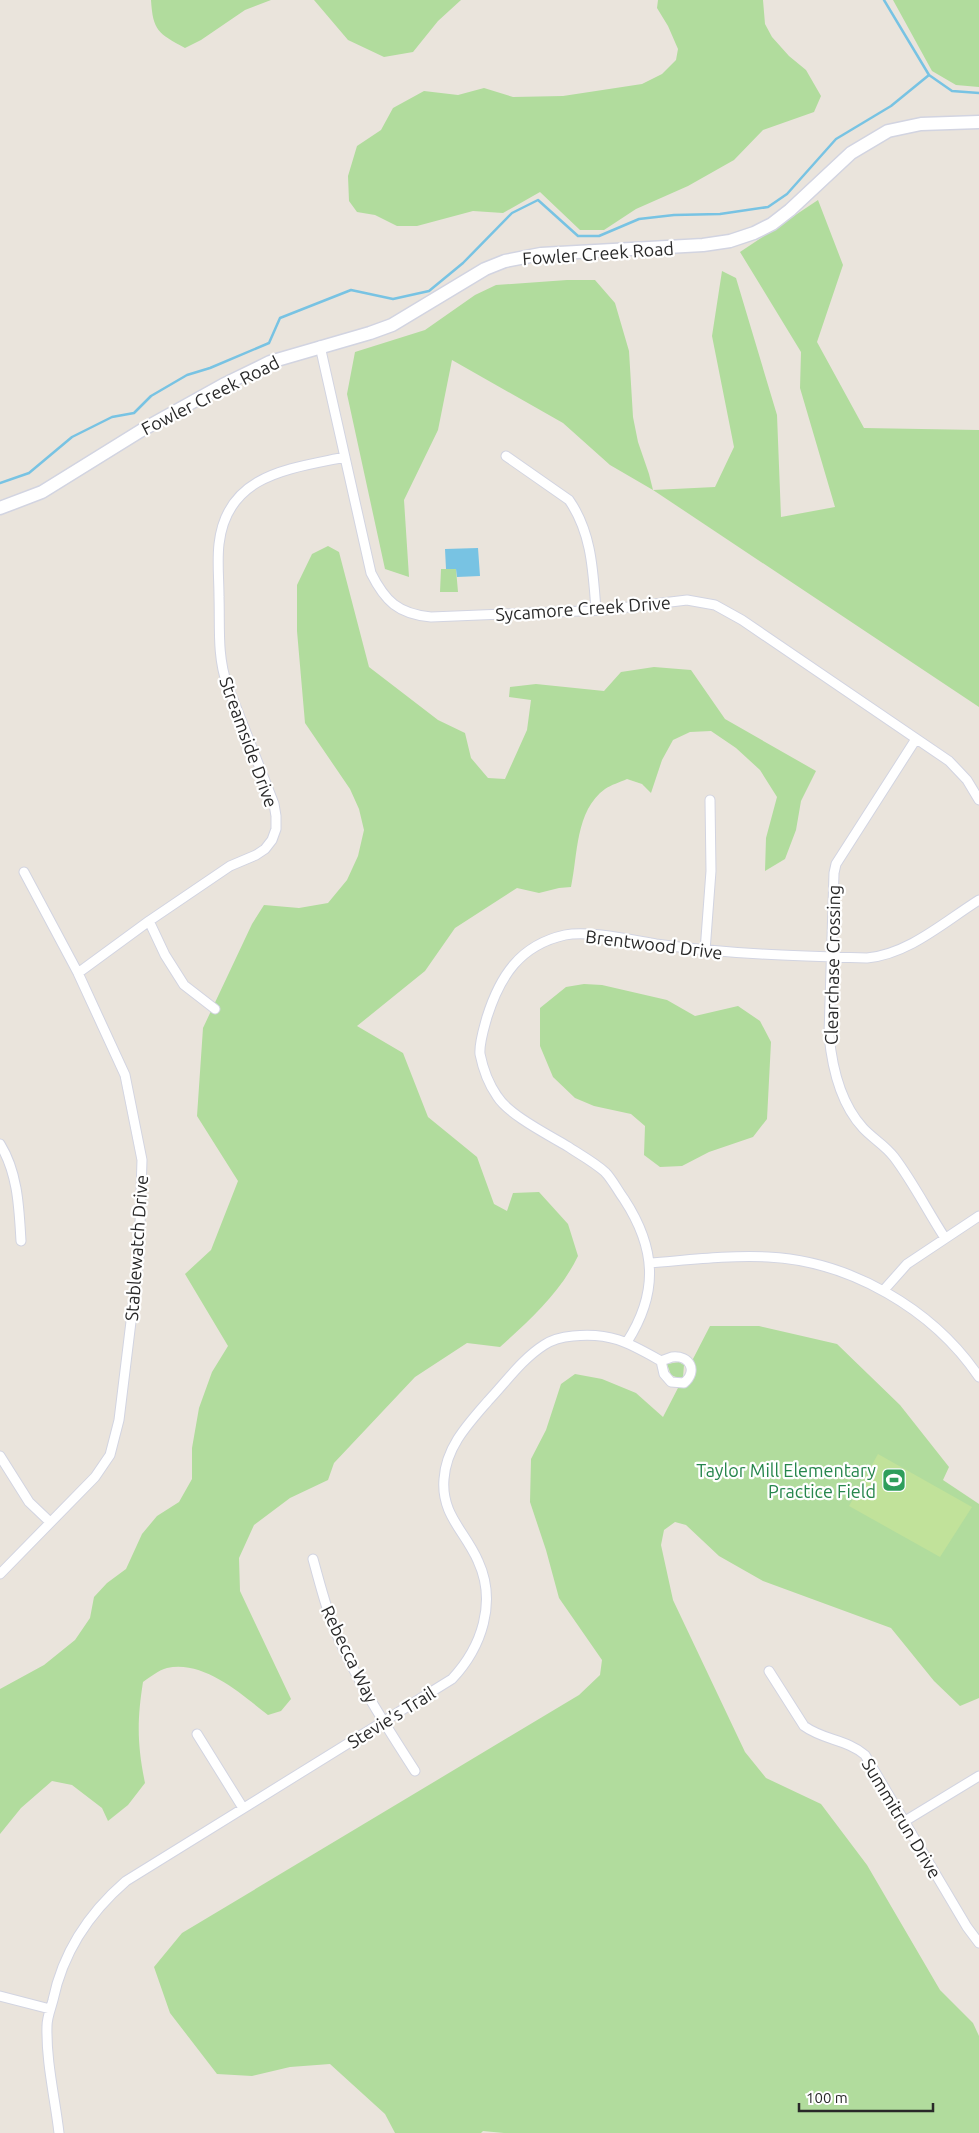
<svg xmlns="http://www.w3.org/2000/svg" width="979" height="2133" font-family="Ubuntu,sans-serif">
	<rect width="100%" height="100%" fill="#eae4dc"/>
	<path fill="#b1dc9d" d="M 151,0 L 271,0 L 245,10 L 201,40 L 185,48 C 158,33 153,31 151,0 Z
		M 314,0 L 461,0 L 438,21 L 413,52 L 384,57 L 348,40 Z
		M 658,0 L 763,0 L 765,24 L 772,37 L 789,56 L 806,70 L 821,96 L 814,112 L 763,130 L 734,160 L 688,186 L 636,209 L 604,230 L 580,230 L 540,192 L 503,213 L 473,211 L 417,226 L 397,226 L 375,215 L 357,212 L 349,201 L 348,176 L 357,146 L 381,130 L 393,108 L 424,91 L 458,95 L 484,88 L 513,97 L 563,96 L 642,84 L 662,74 L 676,60 L 678,49 L 668,26 L 657,8 Z
		M 893,0 L 979,0 L 979,87 L 956,85 L 932,71 Z
		M 818,200 L 843,265 L 817,342 L 864,428 L 979,430 L 979,707 L 653,490 L 610,465 L 563,423 L 452,360 L 438,430 L 404,500 L 409,577 L 385,569 L 347,394 L 355,352 L 425,330 L 475,295 L 496,285 L 567,280 L 595,280 L 615,303 L 629,351 L 633,417 L 638,442 L 649,474 L 653,490 L 715,487 L 734,447 L 712,336 L 722,271 L 736,278 L 777,415 L 781,517 L 835,507 L 800,388 L 801,352 L 740,252 Z
		M 328,546 L 339,552 L 369,667 L 438,720 L 465,733 L 471,758 L 488,778 L 505,779 L 527,730 L 531,700 L 509,697 L 510,687 L 536,684 L 604,691 L 621,672 L 654,667 L 691,670 L 725,719 L 816,771 L 801,801 L 796,830 L 785,859 L 765,871 L 766,838 L 777,797 L 760,770 L 736,748 L 711,731 L 690,732 L 673,740 L 662,760 L 651,793 L 642,784 L 627,779 C 620,782 611,785 605,789 C 575,811 578,855 571,887 L 559,888 L 539,893 L 517,888 L 455,928 L 425,971 L 357,1026 L 403,1053 L 428,1117 L 477,1157 L 494,1204 L 507,1211 L 513,1193 L 539,1192 L 568,1224 L 578,1256 C 560,1293 530,1320 500,1347 L 467,1343 L 415,1377 L 334,1463 L 328,1480 L 290,1498 L 254,1525 L 239,1558 L 240,1591 L 291,1699 L 281,1711 L 268,1715 C 241,1694 204,1660 167,1668 C 159,1670 150,1677 143,1682 C 137,1720 137,1744 145,1783 L 128,1805 L 108,1821 L 102,1808 L 72,1785 L 52,1781 L 21,1808 L 0,1834 L 0,1689 L 44,1665 L 75,1640 L 90,1618 L 94,1597 L 107,1583 L 126,1569 L 142,1534 L 157,1516 L 179,1502 L 192,1479 L 192,1448 L 199,1408 L 212,1372 L 228,1346 L 185,1274 L 211,1250 L 238,1181 L 197,1116 L 203,1028 L 252,924 L 264,905 L 299,908 L 328,903 L 347,880 L 358,856 L 364,830 L 359,809 L 350,789 L 305,723 L 297,631 L 297,585 L 312,554 Z
		M 441,569 L 456,569 L 458,592 L 440,592 Z
		M 584,984 L 602,985 L 667,1000 L 695,1016 L 738,1006 L 760,1021 L 771,1042 L 767,1119 L 753,1137 L 709,1152 L 682,1166 L 660,1167 L 644,1155 L 645,1126 L 631,1114 L 594,1106 L 575,1098 L 553,1077 L 540,1046 L 540,1008 L 566,987 Z
		M 710,1326 L 759,1326 L 837,1344 L 900,1405 L 949,1467 L 943,1480 L 979,1504 L 979,1698 L 960,1706 L 934,1681 L 891,1628 L 763,1581 L 719,1556 L 686,1525 L 675,1522 L 664,1530 L 661,1545 L 673,1600 L 745,1752 L 766,1778 L 821,1804 L 867,1865 L 940,1990 L 973,2023 L 979,2036 L 979,2133 L 504,2133 L 483,2131 L 481,2133 L 395,2133 L 385,2114 L 330,2064 L 290,2067 L 252,2076 L 217,2074 L 170,2013 L 154,1967 L 182,1933 L 579,1695 L 600,1675 L 602,1660 L 559,1598 L 546,1550 L 530,1502 L 531,1459 L 546,1430 L 561,1384 L 575,1374 L 602,1379 L 636,1393 L 663,1417 Z
		M 679,1362 L 684,1365 L 683,1377 L 678,1378 L 671,1375 L 667,1364 Z"/>
	<path fill="#c1e29a" d="M 878,1454 L 972,1507 L 940,1557 L 849,1506 Z"/>
	<path fill="#78c3e3" d="M 478,548 L 480,576 L 457,577 L 456,569 L 446,569 L 445,549 Z"/>
	<g fill="none" stroke-linecap="round" stroke-linejoin="round">
		<path stroke="#78c3e3" stroke-width="2.5" d="M 884,0 L 929,75 L 952,91 L 979,93
			M 0,483 L 29,473 L 72,437 L 112,417 L 134,413 L 151,396 L 187,375 L 210,368 L 269,343 L 280,318 L 351,290 L 393,299 L 429,291 L 463,263 L 512,213 L 538,200 L 578,236 L 599,236 L 639,219 L 674,215 L 720,214 L 768,207 L 787,194 L 836,139 L 891,106 L 929,75"/>
		<g stroke="#d2d4e1" stroke-width="11">
			<path id="street" d="M 320,346 L 371,573 C 385,601 398,614 431,617 L 604,610 L 687,600 L 715,605 L 742,620 L 949,761 L 967,780 L 979,800
				M 506,456 L 569,500 C 592,533 593,572 596,610
				M 916,739 L 836,864 L 834,873 L 829,1035 C 832,1067 840,1103 863,1128 C 872,1138 885,1145 894,1157 C 913,1182 928,1212 945,1238
				M 149,921 L 165,955 L 184,985 L 215,1009
				M 705,951 L 711,871 L 710,800
				M 78,973 L 149,921 L 230,866 L 256,855 L 265,849 L 272,840 L 276,829 L 276,816 L 274,804 L 227,684 C 217,656 220,626 219,597 C 219,579 217,561 219,544 C 227,474 289,469 345,457
				M 0,1144 C 18,1173 19,1208 21,1241
				M 650,1263 C 689,1260 729,1255 768,1257 C 850,1261 933,1309 979,1377
				M 883,1291 L 907,1264 L 979,1216
				M 627,1342 C 659,1292 656,1248 624,1199 C 618,1191 612,1179 605,1172 C 594,1162 579,1154 567,1146 C 547,1134 509,1115 497,1096 C 488,1083 483,1069 480,1054 C 479,1043 484,1028 487,1017 C 500,976 520,945 565,935 C 588,930 632,940 656,944 C 726,954 796,956 867,958 C 909,954 944,922 979,900
				M 672,1357 C 690,1355 698,1371 684,1383 L 671,1382 L 664,1374 L 661,1361 Z
				M 0,1456 L 29,1502 L 50,1522
				M 313,1559 C 320,1584 326,1609 336,1633 C 357,1681 386,1726 415,1771
				M 0,1574 L 95,1477 L 110,1455 L 119,1420 L 139,1256 L 142,1160 L 125,1075 L 78,973 L 24,872
				M 769,1671 L 804,1726 C 823,1740 848,1740 865,1755 L 967,1927 L 979,1943
				M 197,1734 L 243,1808
				M 905,1821 L 979,1776
				M 0,1996 L 50,2009
				M 59,2133 C 55,2098 46,2062 47,2026 C 47,2017 51,2008 53,2000 C 63,1952 89,1913 126,1881 L 452,1679 C 482,1647 497,1602 478,1561 C 465,1531 441,1515 444,1479 C 446,1447 468,1424 488,1401 C 506,1382 522,1359 544,1345 C 553,1339 562,1337 573,1336 C 611,1332 629,1343 661,1361"/>
		</g>
		<g stroke="#d2d4e1" stroke-width="15">
			<path id="secondary" d="M 0,508 L 42,492 L 142,430 L 223,385 L 270,362 L 370,333 L 392,325 L 485,269 L 505,261 L 541,254 L 703,245 L 730,241 L 754,233 L 772,224 L 790,210 L 851,153 L 888,131 L 921,124 L 979,122"/>
		</g>
		<use href="#street" stroke="#fff" stroke-width="9"/>
		<use href="#secondary" stroke="#fff" stroke-width="12"/>
	</g>
	<defs>
		<g id="stadium-square" transform="scale(1.25)"><rect x="-9" y="-9" width="18" height="18" rx="4" fill="#2e9e5b" stroke="#fff"/><path d="M0-5a6.5 5 0 1 0 0 10a6.5 5 0 1 0 0-10ZM-3.5-1.8h7v3.6h-7Z" fill="#fff"/></g>
	</defs>
	<g fill-rule="evenodd">
		<use href="#stadium-square" x="894" y="1480"/>
	</g>
	<g text-anchor="middle" dominant-baseline="central" stroke-width="4.5" stroke-linejoin="round" paint-order="stroke">
		<g font-size="18" fill="#292929" stroke="#fff">
			<text transform="translate(598 253) rotate(-4)">Fowler Creek Road</text>
			<text transform="translate(210 395) rotate(-27)">Fowler Creek Road</text>
			<text transform="translate(583 608) rotate(-4)">Sycamore Creek Drive</text>
			<text transform="translate(249 742) rotate(70)">Streamside Drive</text>
			<text transform="translate(654 944) rotate(7)">Brentwood Drive</text>
			<text transform="translate(832 965) rotate(-89)">Clearchase Crossing</text>
			<text transform="translate(136 1248) rotate(-86)">Stablewatch Drive</text>
			<text transform="translate(350 1654) rotate(64)">Rebecca Way</text>
			<text transform="translate(391 1717) rotate(-32)">Stevie’s Trail</text>
			<text transform="translate(902 1818) rotate(59)">Summitrun Drive</text>
		</g>
		<g font-size="18" fill="#27864d" stroke="#fff" text-anchor="end">
			<text x="876" y="1470">Taylor Mill Elementary<tspan x="876" dy="21">Practice Field</tspan></text>
		</g>
	</g>
	<path d="M799 2103v8h134v-8" fill="none" stroke="#292929" stroke-width="2.5"/>
	<text x="806" y="2103" font-size="15" fill="#292929" stroke="#ffffff" stroke-width="4" paint-order="stroke">100 m</text>
</svg>
